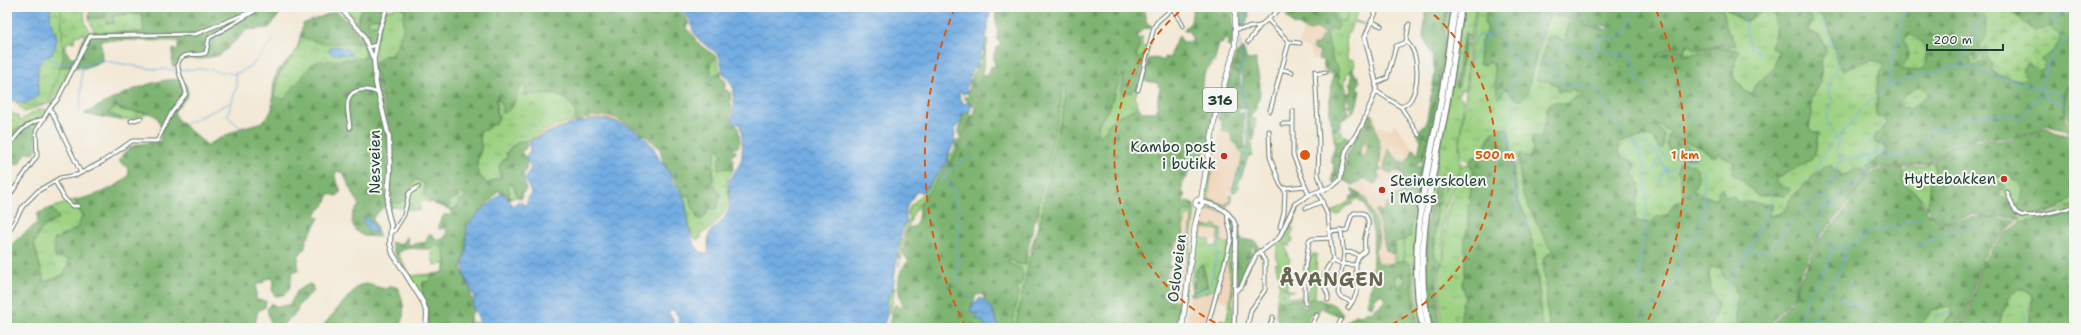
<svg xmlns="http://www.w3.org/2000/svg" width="2081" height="335" font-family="'Shantell Sans',sans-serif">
	<defs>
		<pattern id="grass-tufts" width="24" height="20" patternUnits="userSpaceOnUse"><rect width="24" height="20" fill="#9dd283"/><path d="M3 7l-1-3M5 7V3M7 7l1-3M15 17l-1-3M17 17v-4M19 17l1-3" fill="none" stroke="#7fac6c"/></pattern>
		<pattern id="forest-firs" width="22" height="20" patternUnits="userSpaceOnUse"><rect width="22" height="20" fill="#7eb471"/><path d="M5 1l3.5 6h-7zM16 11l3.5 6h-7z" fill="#67945e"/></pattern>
		<pattern id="wetland-marsh" width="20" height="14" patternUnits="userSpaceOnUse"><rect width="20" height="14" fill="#9dd283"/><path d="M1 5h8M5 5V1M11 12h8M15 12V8" fill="none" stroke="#7fac6c"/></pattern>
		<pattern id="sand-dots" width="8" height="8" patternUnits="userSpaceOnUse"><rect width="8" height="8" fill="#eeda9e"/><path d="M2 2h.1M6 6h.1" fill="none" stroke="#ccbc89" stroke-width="1.8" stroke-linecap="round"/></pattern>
		<pattern id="park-crowns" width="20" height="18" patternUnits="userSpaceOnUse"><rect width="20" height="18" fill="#9dd283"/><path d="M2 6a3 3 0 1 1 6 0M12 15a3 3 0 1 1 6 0" fill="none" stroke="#7fac6c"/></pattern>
		<pattern id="water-waves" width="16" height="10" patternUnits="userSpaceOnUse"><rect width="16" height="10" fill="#72ace2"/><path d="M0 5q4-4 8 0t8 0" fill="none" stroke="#5d8db8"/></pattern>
	</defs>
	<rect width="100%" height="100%" fill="#f6f6f2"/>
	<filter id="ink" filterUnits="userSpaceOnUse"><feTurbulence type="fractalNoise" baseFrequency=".025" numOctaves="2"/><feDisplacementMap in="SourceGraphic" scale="8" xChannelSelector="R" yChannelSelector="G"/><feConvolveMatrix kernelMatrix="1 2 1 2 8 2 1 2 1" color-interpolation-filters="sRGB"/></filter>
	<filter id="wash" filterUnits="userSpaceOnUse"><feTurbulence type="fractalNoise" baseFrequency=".012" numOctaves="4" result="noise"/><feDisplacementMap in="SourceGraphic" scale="16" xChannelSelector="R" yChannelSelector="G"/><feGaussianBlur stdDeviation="0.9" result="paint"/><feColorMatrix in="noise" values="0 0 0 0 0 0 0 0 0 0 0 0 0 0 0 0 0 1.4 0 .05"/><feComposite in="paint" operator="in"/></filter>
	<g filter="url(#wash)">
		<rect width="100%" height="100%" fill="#f3e9d6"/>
		<path fill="#efd6bb" d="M 1316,28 L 1325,34 L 1318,59 L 1313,60 L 1310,50 L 1299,44 L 1303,29 L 1311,31 Z
			M 1372,114 L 1374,115 L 1375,114 L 1376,117 L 1377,126 L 1392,129 L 1394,123 L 1414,150 L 1412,223 L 1404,261 L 1383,264 L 1377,262 L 1375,249 L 1377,246 L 1378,235 L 1372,210 L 1367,203 L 1369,199 L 1364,197 L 1356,187 L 1343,180 L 1347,154 L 1369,115 Z
			M 1219,129 L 1230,133 L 1237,147 L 1236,148 L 1243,156 L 1229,196 L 1231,197 L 1230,201 L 1224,205 L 1208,198 Z
			M 1208,207 L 1221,210 L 1225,214 L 1230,230 L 1229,243 L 1197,238 L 1201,212 L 1204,208 Z
			M 1191,215 L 1192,218 L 1181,302 L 1166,298 L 1170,291 L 1172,280 L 1169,276 L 1176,242 L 1182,239 L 1184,233 L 1182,231 L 1183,226 L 1185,224 L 1185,217 Z
			M 1227,258 L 1232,288 L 1230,303 L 1216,299 Z
			M 1215,289 L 1206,328 L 1186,328 L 1190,295 L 1198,295 Z"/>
		<path fill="url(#grass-tufts)" stroke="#5e885c" fill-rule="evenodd" d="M 364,7 L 361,10 L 357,24 L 340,8 Z
			M 400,7 L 404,8 C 409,22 400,37 395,50 L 392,51 L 393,55 L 384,56 L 374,64 L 376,46 L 369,47 L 367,41 L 375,23 L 373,26 L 369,24 L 368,20 L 375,18 L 379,19 L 386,11 Z
			M 1349,7 L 1360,7 L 1354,20 L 1367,25 L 1353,22 L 1349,33 L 1346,34 L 1347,57 L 1348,61 L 1352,59 L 1355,64 L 1353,70 L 1350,69 L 1350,72 L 1347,73 L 1345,84 L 1348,96 L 1347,100 L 1342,84 L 1339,83 L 1339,75 L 1333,62 L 1327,34 L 1338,23 L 1334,21 L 1332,10 L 1334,8 L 1336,10 L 1337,21 L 1346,22 Z
			M 1448,7 L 1452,7 L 1439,99 L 1416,220 L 1414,272 L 1421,328 L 1417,328 L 1410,263 L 1404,261 L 1404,240 L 1410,237 C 1413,192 1426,150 1435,106 C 1441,73 1442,40 1448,7 Z
			M 1456,7 L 1459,7 L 1446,99 L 1423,218 L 1421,242 L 1428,328 L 1425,328 L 1419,288 L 1419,224 Z
			M 1463,7 L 1476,7 L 1469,44 L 1466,84 L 1465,90 L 1460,90 L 1459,97 L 1463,99 L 1462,129 L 1459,145 L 1461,163 L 1445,210 L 1443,226 L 1444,253 L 1441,263 L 1434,255 L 1437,203 L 1439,205 L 1439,196 C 1446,192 1447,185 1446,178 L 1442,180 L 1442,175 L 1434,190 L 1427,246 L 1429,292 L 1435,328 L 1432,328 L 1425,275 L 1426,226 ZM 1466,33 L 1466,36 L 1471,34 L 1468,36 L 1469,39 L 1466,38 L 1459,85 L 1455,85 L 1463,39 Z
			M 1477,7 L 1487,7 L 1485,23 L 1488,29 L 1481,41 L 1486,62 L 1489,61 L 1493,63 L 1498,86 L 1497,94 L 1502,95 L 1504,90 L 1507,88 L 1508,92 L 1527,93 C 1533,64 1544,35 1549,7 L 1559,20 L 1567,23 L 1588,23 L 1605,29 L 1583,25 L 1582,23 L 1569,24 L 1565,41 L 1551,37 C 1544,47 1537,69 1539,81 L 1547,81 L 1559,86 L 1558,90 L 1567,91 L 1572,89 L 1583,94 L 1565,104 L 1552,102 L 1549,105 L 1542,136 L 1531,140 L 1533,149 L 1529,159 L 1520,154 L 1519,155 C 1517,191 1534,222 1554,250 L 1545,256 L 1543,263 L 1547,289 L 1549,328 L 1542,328 L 1540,324 L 1540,296 L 1535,254 L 1526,217 L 1518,201 L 1508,129 C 1505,129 1501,128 1498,129 C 1493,130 1484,145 1485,150 L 1478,157 L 1473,157 L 1474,172 L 1470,179 L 1472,190 L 1470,197 L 1472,201 L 1467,221 L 1469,227 L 1467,230 L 1465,274 L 1462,283 L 1466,298 L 1461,328 L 1456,328 L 1457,323 L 1455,318 L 1450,324 L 1446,323 L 1444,328 L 1441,328 L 1439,274 L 1445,253 L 1446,216 L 1453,194 L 1454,183 L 1462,165 L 1469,164 L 1469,162 L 1463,158 L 1460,146 L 1471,45 Z
			M 1721,7 L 1725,7 L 1737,17 L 1747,21 L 1767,9 L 1771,10 C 1779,20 1775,35 1771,47 L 1780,52 L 1776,55 L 1774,69 L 1755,85 L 1753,93 L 1749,94 L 1743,90 L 1741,85 C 1727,77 1736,62 1738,50 L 1716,47 L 1699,53 L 1682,55 L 1670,52 L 1656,58 L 1657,55 L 1670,49 L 1683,53 L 1686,45 L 1690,45 L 1698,50 L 1715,46 L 1731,46 L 1732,35 C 1723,27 1727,16 1721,7 Z
			M 1814,11 C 1840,27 1828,55 1844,70 L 1872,59 L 1885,65 L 1878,79 L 1876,105 L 1881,117 L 1887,123 L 1877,134 L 1879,145 L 1886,147 L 1886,153 L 1874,161 L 1866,172 L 1860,169 L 1843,176 L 1834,168 L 1824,166 L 1793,196 L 1789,205 L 1782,213 L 1770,217 L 1769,214 L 1773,207 C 1761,201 1747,205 1734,201 L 1735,197 L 1723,196 L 1723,191 L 1717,197 L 1717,200 L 1693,191 L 1698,179 L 1690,165 L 1686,162 L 1680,174 L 1684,200 L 1674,203 L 1668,215 L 1658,216 L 1650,223 L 1636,221 C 1633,216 1639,194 1639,186 C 1639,183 1631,164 1629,159 L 1621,157 L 1618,148 L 1619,143 C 1623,140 1648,134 1654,137 C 1657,139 1660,143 1664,145 C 1664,133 1663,136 1657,127 L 1660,126 L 1669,130 L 1676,138 L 1700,147 L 1712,156 L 1719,153 L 1735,163 L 1734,174 C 1744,180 1749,189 1758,196 L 1768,194 L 1785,196 L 1785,189 L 1782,188 L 1775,180 L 1812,159 L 1815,154 L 1818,133 L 1811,131 L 1809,127 L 1811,99 L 1821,82 L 1821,61 L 1826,48 L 1819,35 L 1807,30 L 1811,24 L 1808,13 Z
			M 142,14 L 144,32 L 94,32 L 89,18 L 104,18 L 106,23 L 114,23 L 113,15 Z
			M 1142,36 L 1142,47 L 1148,47 L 1147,57 L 1140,59 L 1136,55 L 1139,40 Z
			M 717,57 L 719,68 L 722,71 L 713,76 L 709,83 L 707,83 L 710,64 Z
			M 1124,73 L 1121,91 L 1132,89 L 1139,84 L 1135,97 L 1139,108 L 1115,118 L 1102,135 L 1097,135 L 1099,123 L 1109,108 L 1121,77 Z
			M 1065,82 L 1067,85 L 1066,95 L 1050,166 L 1040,225 L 1033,246 L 1033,254 L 1030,258 L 1015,328 L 1012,328 L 1018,294 L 1017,289 L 1021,286 L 1023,273 L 1007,263 L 1012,260 L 1017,264 L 1026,263 L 1026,259 L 1030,254 L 1030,250 L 1038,226 L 1039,196 Z
			M 521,85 L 526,88 L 525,95 C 537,94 560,92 569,102 C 572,105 574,110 576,113 L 575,120 L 549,129 L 527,141 L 520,141 L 506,152 L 507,159 L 499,171 L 501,179 L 496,179 L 487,184 L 479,175 L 477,168 L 477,161 L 481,150 L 480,131 C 483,129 487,129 490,127 C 498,121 497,104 497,95 L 499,94 L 503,113 C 515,107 514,105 516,94 L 520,90 Z
			M 116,107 L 124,111 L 148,113 L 135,119 L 120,120 L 121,118 L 106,114 Z
			M 46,109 L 47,112 L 35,132 L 27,126 L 13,130 L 7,135 L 9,112 L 18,116 L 19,121 L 38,110 Z
			M 1246,116 L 1250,130 L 1252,155 L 1248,156 L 1246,163 L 1240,164 L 1243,162 L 1241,161 L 1243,155 L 1238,148 L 1244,149 L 1248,148 Z
			M 1332,125 L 1333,129 L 1340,132 L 1344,130 L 1341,133 L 1347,137 L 1344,137 L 1338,143 L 1335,140 L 1336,148 L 1331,159 L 1335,146 Z
			M 956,145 L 958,148 L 956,153 L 913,214 L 904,238 L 899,266 L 900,257 L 898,258 L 898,255 L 900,254 L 900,240 L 903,240 L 905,224 L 910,219 C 902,209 918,200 922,194 L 925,194 L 924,192 L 949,161 L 948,155 L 953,153 Z
			M 717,146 L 722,156 L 719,159 L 722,169 L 728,168 L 732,170 L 731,174 L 727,178 C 727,184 729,191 729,197 C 729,210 713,230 701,233 L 701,238 L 699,240 L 694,238 L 691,232 L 684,195 L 689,195 C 690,204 695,209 697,218 L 707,213 L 718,190 C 709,179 714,158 717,146 Z
			M 1211,160 L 1213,160 L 1208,198 L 1225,205 L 1230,201 L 1231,197 L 1229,196 L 1231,195 L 1232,201 L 1226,207 L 1205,199 Z
			M 1934,161 L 1935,174 L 1931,180 L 1929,202 L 1927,208 C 1920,189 1906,193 1903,178 L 1907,168 L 1923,166 Z
			M 1246,164 L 1238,184 L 1239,187 L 1234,193 L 1232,190 L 1239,168 L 1240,165 Z
			M 2005,172 L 2010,173 L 2011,177 L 2019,181 L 2024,188 L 2020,204 L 2013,205 L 2000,196 L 1998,190 L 2003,183 L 1976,184 L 1975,179 L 2003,177 Z
			M 415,179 L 424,183 L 426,187 L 423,193 L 431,203 L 423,200 L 420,201 L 420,211 L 393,207 L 391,202 L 397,203 L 413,187 L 411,184 Z
			M 507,183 L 514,185 L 517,197 L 510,198 Z
			M 461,193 L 465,195 L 464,201 L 463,203 L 461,200 L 456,208 L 451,210 L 434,204 L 448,204 L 448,202 Z
			M 2074,196 L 2074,206 L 2046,213 L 2063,205 L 2066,200 Z
			M 1356,197 L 1360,198 L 1355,200 L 1352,204 L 1345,207 L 1338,215 L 1330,213 Z
			M 75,200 L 82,217 C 74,236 71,256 64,275 L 44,282 L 34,243 L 42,228 L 59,218 L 51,208 Z
			M 1207,207 L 1223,212 L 1205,209 L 1202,213 L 1200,226 L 1212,227 L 1213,225 L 1216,225 L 1216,228 L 1221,229 L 1221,240 L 1217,239 L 1219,230 L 1202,228 L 1201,238 L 1210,240 L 1209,242 L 1211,247 L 1217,246 L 1218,241 L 1229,243 L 1215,289 L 1198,295 L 1190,295 L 1190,293 L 1207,286 L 1206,274 L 1201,264 L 1195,275 L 1196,280 L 1191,284 L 1200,215 L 1202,210 Z
			M 2074,207 L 2074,216 C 2070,214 2026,221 2020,223 L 2022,216 L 2053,214 Z
			M 1186,210 L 1191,212 L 1195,210 L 1187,276 L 1185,277 L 1192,218 L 1190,215 L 1185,217 L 1185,225 L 1183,226 L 1181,216 Z
			M 1229,216 L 1235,228 L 1232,328 L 1218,328 L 1220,319 L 1226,321 L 1227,320 L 1232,289 L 1227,258 L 1233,236 Z
			M 1291,228 L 1294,229 L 1290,237 L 1293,238 L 1292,242 L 1290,241 L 1289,247 L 1285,243 L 1288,258 L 1290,259 L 1287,268 L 1290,268 L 1290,273 L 1287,273 L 1287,278 L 1289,279 L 1287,280 L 1287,288 L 1279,285 L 1280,279 L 1275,264 L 1278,263 C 1273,250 1282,235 1291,228 Z
			M 433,246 L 439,246 L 445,252 L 446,266 L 445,264 L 434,265 L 431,250 L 428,249 Z
			M 394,253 L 398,254 L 410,276 L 441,273 L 430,279 L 428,282 L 423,282 L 422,299 Z
			M 1312,254 L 1317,254 L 1315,298 L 1307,300 L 1306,296 L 1311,286 C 1308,277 1307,269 1308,259 L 1312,257 Z
			M 1717,266 L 1721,268 L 1724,277 L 1734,285 L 1737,295 L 1736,318 L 1739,328 L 1710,328 L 1718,305 L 1709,284 L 1709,270 L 1711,267 Z
			M 1398,273 L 1406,279 L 1399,289 L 1396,285 L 1395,276 Z
			M 1184,282 L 1186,283 L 1180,328 L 1177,328 L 1178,308 L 1182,301 Z
			M 895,287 L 891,310 L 887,315 C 884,304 890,294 895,287 Z
			M 1279,287 L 1294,291 L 1288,292 L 1288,297 L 1301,297 L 1302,300 L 1284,300 L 1283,292 L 1281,300 L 1277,300 Z
			M 2017,288 L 2025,290 L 2033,297 L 2030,307 L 2030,324 L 2037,328 L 1996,328 L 2001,321 L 2001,311 C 2008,303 2010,295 2017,288 Z
			M 1950,307 L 1953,312 L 1940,328 L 1919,328 L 1932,310 Z"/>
		<path fill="url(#forest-firs)" stroke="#4e7852" fill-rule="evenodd" d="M 89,7 L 284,7 L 284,8 L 269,28 L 247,30 L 220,55 L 202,59 L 181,58 L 178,66 L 172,66 L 173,49 L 178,50 L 178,41 L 101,40 L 102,61 L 85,68 L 68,66 L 48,67 L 54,51 L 65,49 L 70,57 L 77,57 L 85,33 L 144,32 L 142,14 L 113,15 L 114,23 L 106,23 L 104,18 L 89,18 Z
			M 364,7 L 387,7 L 383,19 L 375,18 L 368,20 L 369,24 L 373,26 L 382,22 L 377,39 L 373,42 L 367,41 L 357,24 L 361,10 Z
			M 402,7 L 676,7 L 689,22 L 686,28 L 693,35 L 697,43 L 717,57 L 710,64 L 711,72 L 707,83 L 709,83 L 713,76 L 722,71 L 721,79 L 725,80 L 726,84 L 724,89 L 731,93 L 730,101 L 732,107 L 730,116 L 732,123 L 738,127 L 740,142 L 738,147 L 731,149 L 737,152 L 730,157 L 734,160 L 733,170 L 728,168 L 718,170 L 719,159 L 722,156 L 718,146 C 716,151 710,177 713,184 C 715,188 719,191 721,195 L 716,210 L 708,208 L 705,217 L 699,220 L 697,218 C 695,209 690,204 689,195 L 684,195 L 663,163 L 660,148 L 638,130 L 614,117 L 592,117 L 580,122 L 575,120 L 576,113 C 574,110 572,105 569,102 C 560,92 537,94 525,95 L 526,88 L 521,85 L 520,90 L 516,94 C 514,105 515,107 503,113 L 501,112 L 503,107 L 497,95 L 496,111 L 499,118 L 496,124 L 491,125 L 486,130 L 480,131 L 481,150 L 477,161 L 477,168 L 479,175 L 487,184 L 496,179 L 501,178 L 499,166 L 504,159 L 507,159 C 506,147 516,142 527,141 L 526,148 L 521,152 C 527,159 529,167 523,175 L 526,190 L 522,193 L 522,199 L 517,197 L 514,185 L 508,183 L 510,200 L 506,193 L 497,191 L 496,194 L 468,226 L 466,241 L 467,246 L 461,268 L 471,292 L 473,312 L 470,316 L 471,324 L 475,322 L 477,325 L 476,328 L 428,328 C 427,323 429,317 428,312 C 425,297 420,298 423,282 L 428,282 L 431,276 L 443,272 C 448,263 447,252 439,246 C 434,246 431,249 426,249 C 417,249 404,246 398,254 L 394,253 L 391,242 L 400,245 L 407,236 L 408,245 L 426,242 L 429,234 L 433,235 L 437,240 L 443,239 L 447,234 L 445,228 L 439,229 L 438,225 L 444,215 L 453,215 L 451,210 L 456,208 L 461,199 L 463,202 L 464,201 L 465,195 L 461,193 L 459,197 L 454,198 L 448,202 L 451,207 L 448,208 L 437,203 L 434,204 L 425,196 L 424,183 L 415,179 L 406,199 L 399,204 L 391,202 L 393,207 L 390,209 L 390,133 L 374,64 L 384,56 L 393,55 L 392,51 L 395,50 L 402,33 L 404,26 L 403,18 L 405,12 Z
			M 996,7 L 1145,7 L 1143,10 C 1147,17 1144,24 1153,26 L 1148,29 L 1144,28 L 1137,36 C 1140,42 1139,50 1136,55 L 1140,59 L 1143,56 L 1145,57 L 1137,89 L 1133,89 L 1131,93 L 1121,92 L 1125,74 L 1122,75 L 1109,108 L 1099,123 L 1097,132 L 1099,136 L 1102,135 L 1113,119 L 1136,108 L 1139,108 L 1142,112 L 1157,112 L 1158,96 L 1160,89 L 1157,83 L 1141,80 L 1148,59 L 1156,58 L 1164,61 L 1164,57 L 1170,58 L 1171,51 L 1174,50 L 1172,49 L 1179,36 L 1183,42 L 1193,41 L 1189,31 L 1183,30 L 1191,22 L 1193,8 L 1232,7 L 1234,36 L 1231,55 L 1232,48 L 1227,46 L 1229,40 L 1225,39 L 1222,44 L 1219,43 L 1214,63 L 1210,61 L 1211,66 C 1196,76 1202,104 1214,115 L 1208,147 L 1206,146 L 1203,159 L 1199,159 L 1197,167 L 1189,171 L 1186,179 L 1183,179 L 1182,191 L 1185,194 L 1183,203 L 1185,204 L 1186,201 L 1193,203 L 1195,210 L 1191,212 L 1186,210 L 1181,216 L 1184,233 L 1182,239 C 1170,245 1175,259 1165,268 L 1170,265 L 1171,268 L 1167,272 L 1168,275 L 1166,272 L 1164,273 L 1173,281 L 1167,298 L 1181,302 L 1178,308 L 1177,328 L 1015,328 L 1030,258 C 1037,250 1032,234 1040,225 L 1050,166 L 1066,95 L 1067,85 L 1065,82 L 1036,219 L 1033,222 C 1033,237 1025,250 1026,265 L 1018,264 L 1012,260 L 1007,262 L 1018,268 L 1020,267 L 1023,273 L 1021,286 L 1017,289 L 1018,294 L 1012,328 L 999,328 L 994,313 L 984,300 L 983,294 L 976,295 L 970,311 L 976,313 L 978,312 L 976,319 L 981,320 L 985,325 L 985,328 L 967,328 L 966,323 L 962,322 L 959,328 L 888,328 L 894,306 L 896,304 L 899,308 L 903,307 C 897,293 895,271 909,261 L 903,254 L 908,229 L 910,227 L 914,227 C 920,219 918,208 922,201 C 933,183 949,167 959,148 C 972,125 977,100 983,75 L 988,74 L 991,66 L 996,67 C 992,59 993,49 1001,44 L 997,40 C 999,29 994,19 996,7 Z
			M 1293,7 L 1327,7 L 1324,9 C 1331,12 1335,13 1334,21 L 1339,24 L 1337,30 L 1331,28 L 1327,34 L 1333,62 L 1338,67 L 1339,83 L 1342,84 L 1343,89 L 1346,93 L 1346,108 L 1349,114 L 1347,118 L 1341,120 L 1340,129 L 1333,129 L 1330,116 L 1330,95 L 1334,70 L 1332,70 L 1331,75 L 1328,71 L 1325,71 L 1322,59 L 1318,60 L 1320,51 L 1313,49 L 1313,45 L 1318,45 L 1322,36 L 1325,34 L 1316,28 L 1311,31 L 1303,29 L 1300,26 L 1294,25 L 1286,16 L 1293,9 Z
			M 1427,7 L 1448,7 L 1443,31 L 1446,38 L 1432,119 L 1430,123 L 1431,127 L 1423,159 L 1417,165 L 1418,167 L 1421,166 L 1417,181 L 1418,189 L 1414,202 L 1410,237 L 1394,243 L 1394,253 L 1392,254 L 1386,250 L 1376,211 L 1378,208 L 1381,211 L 1384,210 L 1386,203 L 1391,205 L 1393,196 L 1402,194 L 1403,187 L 1397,184 L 1402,181 L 1404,175 L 1400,172 L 1401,162 L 1399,160 L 1404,163 L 1410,157 L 1413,149 L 1418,155 L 1421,140 L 1418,136 L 1420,129 L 1426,125 L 1435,73 L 1432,55 L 1423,37 Z
			M 1487,7 L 1549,7 L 1549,18 L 1540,37 L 1527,93 L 1521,100 C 1516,100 1509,93 1506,88 L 1504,90 L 1500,97 L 1498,97 L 1493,63 L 1489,61 L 1485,65 L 1480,65 L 1479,62 L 1481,41 L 1488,29 L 1485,23 Z
			M 1552,7 L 1721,7 C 1726,14 1723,21 1726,28 C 1729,35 1734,38 1735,45 L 1720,45 L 1694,50 L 1690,45 L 1686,45 L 1684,50 L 1686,52 L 1670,49 L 1657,55 L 1656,58 L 1670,52 L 1682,55 L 1699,53 L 1714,48 L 1739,50 C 1735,62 1727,78 1741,85 L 1743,90 L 1749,94 L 1753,93 L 1755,85 L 1774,69 L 1776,55 L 1780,52 L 1771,47 C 1775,35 1779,20 1771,10 L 1767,9 L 1747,21 L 1743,21 L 1725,7 L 1987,7 L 1983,16 L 1986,21 L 1986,38 L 1980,44 L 1981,54 L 1978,59 L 1974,61 L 1970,57 L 1971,64 L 1978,64 L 1983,59 L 1983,49 L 1986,47 L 1992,64 L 1992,71 L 1998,75 L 2021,81 C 2023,74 2022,68 2028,63 L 2037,71 L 2042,62 L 2040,61 L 2042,58 L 2052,52 L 2058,44 C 2044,36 2015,23 2010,7 L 2068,7 L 2064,8 L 2074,12 L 2074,70 L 2066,81 L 2064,99 L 2065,119 L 2074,133 L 2045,125 L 2033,133 L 2016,137 L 1993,139 L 1977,137 L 1961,141 L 1928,163 L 1901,167 L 1882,167 L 1871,171 L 1835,220 L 1820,236 L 1801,272 L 1794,295 L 1767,328 L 1739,328 L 1736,318 L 1737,295 L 1735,288 L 1724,277 L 1721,268 L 1711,267 L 1709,270 L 1709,284 L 1717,301 L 1718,305 L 1710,328 L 1635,326 L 1632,328 L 1549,328 L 1543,259 L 1554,250 L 1548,245 L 1523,195 L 1519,155 L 1520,154 L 1530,159 L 1533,149 L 1532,137 L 1541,136 L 1547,116 L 1546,108 L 1555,102 L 1565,104 L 1583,94 L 1572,89 L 1568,92 L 1563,90 L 1559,92 L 1558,90 L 1559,86 L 1547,81 L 1537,80 L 1538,72 L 1546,50 L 1547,38 L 1551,37 L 1565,41 L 1568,24 L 1582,22 L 1583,25 L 1605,30 L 1609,26 L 1601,26 L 1586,21 L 1567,21 L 1557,16 ZM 1814,11 C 1839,26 1829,49 1841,68 L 1844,70 L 1872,59 L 1884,65 C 1879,76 1876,84 1877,97 C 1878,104 1873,109 1877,116 L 1881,117 L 1887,123 L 1877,134 L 1874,140 L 1876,143 L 1885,145 L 1887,149 L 1886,152 L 1867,167 L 1866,172 L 1857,168 L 1851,171 L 1849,175 L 1843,176 L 1831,166 L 1824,166 L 1793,196 L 1789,201 L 1789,205 L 1782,213 L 1770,217 L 1769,214 L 1773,204 L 1735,201 L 1734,196 L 1729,197 L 1724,196 L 1722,188 L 1718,191 L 1716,200 L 1698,195 L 1693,191 L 1698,179 L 1697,168 C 1694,164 1684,161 1679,163 L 1677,172 L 1680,174 L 1684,200 L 1674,203 L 1668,215 L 1658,216 L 1650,223 L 1636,221 C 1632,213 1641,194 1640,185 C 1639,181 1635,177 1633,173 L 1636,165 L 1633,161 L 1621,157 L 1618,148 L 1620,147 L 1619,143 C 1625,138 1645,136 1653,137 L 1660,149 L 1663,148 L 1664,134 L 1657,127 L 1660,126 L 1680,140 L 1700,147 L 1715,157 L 1719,153 L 1734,163 L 1733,174 C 1744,180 1749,189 1758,196 L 1768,194 L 1785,196 L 1790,191 L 1789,188 L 1782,188 L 1775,180 L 1812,159 L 1815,154 L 1818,133 L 1811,131 L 1809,127 L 1812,114 L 1811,99 L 1821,82 L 1821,61 L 1826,52 L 1821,38 L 1807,30 L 1813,22 L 1808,13 ZM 1917,37 C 1925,50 1927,47 1926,65 L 1919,71 L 1903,70 C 1906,54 1913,59 1904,40 ZM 1914,89 L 1927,95 L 1906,109 L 1902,107 L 1903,97 Z
			M 1247,8 L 1249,15 L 1244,27 L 1241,27 L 1240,9 Z
			M 333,12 L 338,12 L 357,32 L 368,48 L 372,61 L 388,136 L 386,205 L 374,216 L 373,219 L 380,237 L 363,236 L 355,230 L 352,222 L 353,213 L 359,205 L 343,173 L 336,171 L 335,177 L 341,191 L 337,196 L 329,194 L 324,206 L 315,214 L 319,218 L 306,241 L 305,248 L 298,256 L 298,270 L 293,272 C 289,284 293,296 275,296 L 272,289 L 274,281 L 272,278 L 265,279 L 264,282 L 256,285 L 256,300 L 266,301 L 265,307 L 258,311 L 254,328 L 7,328 L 7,253 L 14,242 L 37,223 L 38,213 L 51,208 L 59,218 L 42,228 L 34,243 L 44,282 L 64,275 L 70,259 L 55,258 L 54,240 L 77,228 L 82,217 L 75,200 C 91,197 120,188 129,174 L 127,167 L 119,161 C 129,141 141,145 160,141 C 166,101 138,118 116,107 L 107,113 L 121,118 L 120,120 L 84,114 C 108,101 155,75 183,80 C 194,98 184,97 174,112 L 178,120 L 207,145 L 241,128 L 262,122 L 269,115 L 272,109 L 274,79 L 279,69 L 294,54 L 298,46 L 303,24 Z
			M 1466,32 L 1459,85 L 1456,88 L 1462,48 Z
			M 988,39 L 982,74 L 973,106 L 963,97 L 969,97 L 969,95 L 967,93 L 969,89 L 969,86 L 977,64 L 982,64 L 980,58 L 984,53 L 985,40 Z
			M 1243,48 L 1247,60 L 1256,59 C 1255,67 1258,71 1259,78 C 1262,92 1258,108 1250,118 L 1256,119 L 1253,141 L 1242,92 L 1243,77 L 1239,70 L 1244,62 L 1242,51 L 1242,62 L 1239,73 L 1231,69 L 1236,54 Z
			M 1350,69 L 1353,70 L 1357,78 L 1358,76 L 1360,82 L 1357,87 L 1360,91 L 1356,108 L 1351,114 L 1350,105 L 1348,107 L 1348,105 L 1350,101 L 1348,93 L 1351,93 L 1351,96 L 1352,85 L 1349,84 L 1352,79 Z
			M 1231,70 L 1239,74 L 1244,108 L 1240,107 L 1238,113 L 1240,114 L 1243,112 L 1245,148 L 1242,150 L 1234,143 L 1230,133 L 1223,131 L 1221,121 L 1218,119 Z
			M 2074,72 L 2074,129 C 2061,115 2062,87 2074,72 Z
			M 964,112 L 969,112 L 972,116 L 958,148 L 955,142 L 961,139 C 956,132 962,123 961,116 Z
			M 1372,114 L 1374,119 C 1365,128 1360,145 1360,155 L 1363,157 L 1368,146 L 1366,144 L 1364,146 L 1364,140 L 1371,124 L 1374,122 C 1377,140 1384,149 1379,167 L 1382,170 L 1377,173 L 1380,177 L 1374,184 L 1360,176 L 1363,179 L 1352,185 L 1343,180 L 1347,154 L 1369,115 Z
			M 27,126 L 35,132 L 37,145 L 35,153 L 26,153 L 19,164 L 10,165 L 7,171 L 7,135 L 13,130 Z
			M 2045,127 L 2057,133 L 2074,136 L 2074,196 C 2069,199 2066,203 2061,206 C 2052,212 2029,218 2018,213 L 2014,205 L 2020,204 L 2020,199 L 2024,188 L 2019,181 L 2013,181 L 2010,173 L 2006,172 L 2003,177 L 1976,179 L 1976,183 L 2003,183 L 2004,189 L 1998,190 L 2000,196 C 2013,199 2010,211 2020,216 L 2019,219 L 2002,217 L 1992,219 L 1974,214 L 1948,222 L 1933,216 L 1927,208 L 1929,202 L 1931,180 L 1935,174 L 1934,161 L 1956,145 L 1972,139 L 1997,141 L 2014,139 L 2031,135 Z
			M 1499,128 L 1508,129 L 1509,131 L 1513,175 L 1518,201 L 1526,217 L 1535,254 L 1542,328 L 1461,328 L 1461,325 L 1462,303 L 1466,298 L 1462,283 L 1465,274 L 1465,237 L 1469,227 L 1468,207 L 1472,201 L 1469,199 C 1472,190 1470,181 1474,172 L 1471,165 L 1471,158 L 1478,156 L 1485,150 C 1484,144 1493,130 1499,128 Z
			M 1668,135 L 1697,152 L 1695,159 L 1671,156 L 1667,144 Z
			M 1344,137 L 1351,139 L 1341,159 L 1338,177 L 1334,183 L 1332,180 L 1334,165 L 1331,162 C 1331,155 1336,148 1335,139 L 1338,143 Z
			M 1388,149 L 1399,161 L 1399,171 L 1394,171 L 1392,174 L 1384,170 Z
			M 1904,168 L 1902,179 L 1904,185 L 1919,196 L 1927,212 L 1938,220 L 1949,223 L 1974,217 L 2018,221 L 2003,233 L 1985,255 L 1980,264 L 1968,310 L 1953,328 L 1940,328 L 1953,313 L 1950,307 L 1932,310 L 1919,328 L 1770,328 L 1794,297 L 1801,278 L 1820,239 L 1839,219 L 1866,178 L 1874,172 L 1883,169 Z
			M 1438,181 L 1440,188 L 1437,198 L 1434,255 L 1441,263 L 1437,274 L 1439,328 L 1435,327 C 1424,287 1423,220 1438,181 Z
			M 1352,188 L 1368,200 L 1367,203 C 1373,213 1384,239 1375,249 L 1377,262 C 1387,269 1400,257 1410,263 L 1417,328 L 1350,328 L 1352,324 L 1346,322 L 1357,314 L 1364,316 L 1365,312 L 1373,311 L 1385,301 L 1382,294 L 1375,298 L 1372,307 L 1367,305 L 1372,280 L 1374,234 L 1366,205 L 1360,201 L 1358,197 L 1351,199 L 1350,197 L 1355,194 L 1352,192 ZM 1398,274 L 1406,279 L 1399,289 L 1396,285 L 1395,276 Z
			M 1297,206 L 1299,209 L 1291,228 L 1286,231 Z
			M 2069,214 L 2074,216 L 2074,328 L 2037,328 L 2030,324 L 2033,297 L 2021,288 L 2015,290 L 2009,296 L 2008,304 L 2000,314 L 2000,323 L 1996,328 L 1955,328 L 1970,310 L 1982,263 L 2004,234 L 2022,222 L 2051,219 Z
			M 1239,228 L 1241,239 L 1255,241 L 1259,246 L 1255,253 L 1253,245 L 1251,248 L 1252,254 L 1249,258 L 1246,257 L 1250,262 L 1242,283 L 1239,285 C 1234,279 1235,234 1239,228 Z
			M 1200,265 L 1203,266 L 1207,286 L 1192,293 L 1191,284 L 1196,280 L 1195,272 Z
			M 309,284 L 312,285 L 314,291 L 305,298 L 298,307 L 297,312 L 279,328 L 272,328 L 267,309 L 271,303 L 278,307 L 290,304 L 298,290 Z
			M 367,284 L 385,289 L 392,286 L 398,288 C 403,300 406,312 401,324 L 391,328 L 321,328 L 354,290 L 360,285 Z
			M 1315,298 L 1326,302 L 1321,309 L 1313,316 L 1311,314 L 1307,321 L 1309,328 L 1281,328 L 1276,316 L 1277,300 L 1303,300 L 1301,303 L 1303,308 L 1308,306 L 1307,300 Z
			M 1327,302 L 1334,305 L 1342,312 L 1342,317 L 1323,309 Z"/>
		<path fill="url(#wetland-marsh)" stroke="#5e885c" d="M 7,7 L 84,7 L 85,23 L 91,33 L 75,36 L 74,42 L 67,42 L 65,49 L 54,51 L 48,67 L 73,67 L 53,102 L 24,112 L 14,100 L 7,101 Z
			M 1987,7 L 2010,7 L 2014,14 L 2034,31 L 2048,27 L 2059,34 C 2062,45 2049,55 2041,59 L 2041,61 L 2045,63 L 2044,69 L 2037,71 L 2028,63 L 2022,70 L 2026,78 L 2025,81 L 1998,75 L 1991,69 L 1992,64 L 1988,59 L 1986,47 L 1983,49 L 1983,59 L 1975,66 L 1971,64 L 1970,57 L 1973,55 L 1974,61 L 1978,59 L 1981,54 L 1980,44 L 1986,38 L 1986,21 L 1983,16 Z
			M 1909,35 L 1917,37 L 1925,47 L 1926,65 L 1919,71 L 1903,70 L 1902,67 C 1910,56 1910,52 1904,40 Z
			M 1922,86 L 1927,90 L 1927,95 L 1910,109 L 1901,107 L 1901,100 L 1914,89 Z
			M 1442,174 L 1442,180 L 1444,180 L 1445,177 C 1446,184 1447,192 1439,196 L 1439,200 L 1441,201 L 1439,205 L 1439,203 L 1435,202 L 1440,189 L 1439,182 Z"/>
		<path fill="url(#sand-dots)" stroke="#868c69" d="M 592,116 L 614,117 L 638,130 L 644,136 L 613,120 L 596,118 L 565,126 L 527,141 C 537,134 568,117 580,122 L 584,118 L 589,119 Z"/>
		<path fill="url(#park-crowns)" stroke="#5e885c" d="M 7,7 L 61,7 L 63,58 L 48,104 L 28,106 L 7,95 Z
			M 300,37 L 321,43 L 363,44 L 365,58 L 314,62 L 284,99 L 274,96 L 280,73 L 299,46 Z"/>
		<path fill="#9dd283" stroke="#5e885c" d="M 1327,7 L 1349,7 L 1346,22 L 1337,21 L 1336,10 L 1334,8 L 1328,13 L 1324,9 Z
			M 1403,240 L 1404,261 L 1394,261 L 1395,242 Z"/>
		<path fill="url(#water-waves)" stroke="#48748b" d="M 7,7 L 50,7 C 51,11 50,13 50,17 C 52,35 63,31 52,54 L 47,56 L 38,65 L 38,95 L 34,99 L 23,104 L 13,100 L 7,101 Z
			M 678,7 L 991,7 L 984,49 L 979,56 C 979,61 978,68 972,69 L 971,76 L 969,75 L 970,81 L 966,87 L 967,93 L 962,94 L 962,91 L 959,91 L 960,101 L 962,100 L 963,104 L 969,102 L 971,109 L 969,112 L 964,112 L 961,116 L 962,122 L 958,124 L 955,130 L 954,144 L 949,153 L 947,162 L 923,192 L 916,192 L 906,208 L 906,221 L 903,227 L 898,248 L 893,289 L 887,300 L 887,315 L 883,328 L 678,328 L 679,318 L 674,310 L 668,312 L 674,320 L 670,328 L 479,328 L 479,319 L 473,308 L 474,295 L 465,276 L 463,266 L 467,246 L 466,241 L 467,226 L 481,210 L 483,210 L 501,193 L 505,194 L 513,206 L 518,201 L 522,202 L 525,206 L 531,193 L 525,178 L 531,168 L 525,157 L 530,151 L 529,142 C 570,120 619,103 653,147 C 656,151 657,156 660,160 C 663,164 666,168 669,172 C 671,175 671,180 673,183 C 677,188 681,190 684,198 C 689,215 686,250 708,255 C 709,248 707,240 710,233 C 712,228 716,228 720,223 C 733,211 729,195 729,179 C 733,174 739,167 741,161 C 743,155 743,128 739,124 L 734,124 L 732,119 L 734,105 L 740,104 L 734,103 L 733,101 L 734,89 L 729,80 L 724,76 L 719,55 L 699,40 L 693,31 L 691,21 Z
			M 332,46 L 346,48 L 352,55 L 332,54 L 328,50 Z
			M 364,217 L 371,221 L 377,232 L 372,233 L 363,223 Z
			M 980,298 C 992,304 994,316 999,328 L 985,328 L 985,325 L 981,320 L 976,319 L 978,312 L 975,314 L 970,311 L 973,304 Z"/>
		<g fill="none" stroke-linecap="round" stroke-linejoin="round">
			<path stroke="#72ace2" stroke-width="1" d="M 1504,7 L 1502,16 L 1493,24 L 1499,32 L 1499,38 L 1505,43 L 1517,67 L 1513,74 L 1513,83 L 1510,87 L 1514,115 C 1509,123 1503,128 1506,137 L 1511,139 L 1512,160 L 1509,179 L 1516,193 L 1517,209 L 1527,221 L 1527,230 L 1530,231
				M 1738,7 L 1738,11 L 1744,19 L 1750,48 L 1757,50 L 1759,56
				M 1818,7 L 1836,55 L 1837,67 L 1831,78 L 1831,87 L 1828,91 L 1833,101 C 1829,106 1824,121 1829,127 C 1831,132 1835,132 1835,138 L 1838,141
				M 2052,24 L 2056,17 L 2065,7
				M 1242,25 L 1247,14 L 1246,8
				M 1541,39 C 1539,34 1540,13 1542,7
				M 1547,42 L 1561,49 L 1569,46 L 1591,56 L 1594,53 L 1598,40 L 1606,37 L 1611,39 L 1624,34 L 1639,7
				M 1473,45 L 1478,35 L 1490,36 L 1496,30
				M 1595,45 L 1600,47
				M 1240,48 L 1240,33
				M 1602,49 L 1613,54 L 1633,55 L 1635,57 C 1633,67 1635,81 1646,86 L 1650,84
				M 1242,51 L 1243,63 L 1239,70 L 1248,136 L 1248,149 L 1244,162
				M 46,57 L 58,63 L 73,64
				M 1514,57 L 1536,56
				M 1543,59 L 1550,64 L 1564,86 L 1584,85
				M 1470,64 L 1484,40 L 1489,36
				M 77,65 L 82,66 L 101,60 L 152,69 L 177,70
				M 1959,67 L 1967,67 L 2063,96
				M 180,70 L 205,69 L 233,74 L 242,71 L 253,64 L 274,39
				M 235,73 L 237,86 L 227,116 L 243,130
				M 1887,86 L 1901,24 L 1906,7
				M 1587,87 L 1594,88 L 1599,92 L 1613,122 L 1632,141 L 1646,144 L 1662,161 L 1667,170 L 1673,170 C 1676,159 1691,156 1700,161 C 1706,180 1708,244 1682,246 C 1678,259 1680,275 1673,286 C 1664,299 1648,306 1641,321
				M 2039,89 C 2046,71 2051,43 2074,39
				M 80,112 L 82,67
				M 185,124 L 232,102
				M 1632,141 L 1637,146 L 1645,169
				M 1638,147 L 1646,155
				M 1654,152 L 1661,152 L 1669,159
				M 1875,154 L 1888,150
				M 1874,155 L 1878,147 L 1885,142
				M 1858,158 L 1869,157
				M 1841,161 L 1857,158 L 1869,145 L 1875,131
				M 1666,168 L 1669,183
				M 1654,170 L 1659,158
				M 1815,171 L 1832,140 L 1835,138
				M 944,177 C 957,182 959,220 959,234 C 958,244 954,250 959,258 L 956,278 L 961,287 L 975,302
				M 940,183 C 951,165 956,166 972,155
				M 1659,184 L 1665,167
				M 1232,192 L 1243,165
				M 1825,208 L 1836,205 L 1843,189 L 1861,180 L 1870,165 L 1869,157 L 1874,155 L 1881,158 L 1921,153 L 1928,138 L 1928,131 L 1932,128 L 1944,129 L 1964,118 L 1982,115 L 2007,114 L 2022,117 L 2033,100 L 2041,95 L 2064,104
				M 1821,236 C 1815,222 1827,205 1826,191 C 1835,185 1832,168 1841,162 C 1840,157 1837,152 1837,147 C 1836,134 1876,92 1888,87 C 1910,76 1936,71 1959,67 L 1986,7
				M 1220,239 L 1222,230
				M 1916,246 C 1929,243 1940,235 1953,230 C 1961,227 1974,229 1979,221
				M 1750,248 L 1758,252 C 1776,251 1784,229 1795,217 C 1804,207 1814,200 1826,196
				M 1842,249 L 1848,244 L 1853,243 L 1873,231 L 1899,225 L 1922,217
				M 1639,285 L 1640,256 L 1647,214 L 1645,188 L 1647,173
				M 1191,294 L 1210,287 L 1219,242
				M 1838,298 L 1854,304 L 1859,304 L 1864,310 C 1865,329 1851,323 1841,328
				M 1813,318 L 1831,324 L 1836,328
				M 1179,328 L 1182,306
				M 1731,328 L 1733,299 L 1726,286 L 1744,259 L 1774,196
				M 1802,328 L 1800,320 L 1808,295 L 1829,261 L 1832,250 L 1831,245
				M 1807,328 L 1844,261 L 1842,249 L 1828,243 L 1822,238
				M 1930,328 L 1938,315 L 1952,313
				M 2024,328 L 2024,309"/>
		</g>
	</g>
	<g filter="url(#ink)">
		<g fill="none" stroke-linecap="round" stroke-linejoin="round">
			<g stroke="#69796d" stroke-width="5">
				<path id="minor" d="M 1173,8 L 1183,26
					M 1268,20 L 1289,42 L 1300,43
					M 1371,21 L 1381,26
					M 1237,29 L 1260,26 L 1282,7
					M 1406,41 L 1409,24
					M 1248,42 L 1260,26
					M 369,47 L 376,45
					M 1281,69 L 1292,72
					M 1315,71 L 1319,143 L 1318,174 L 1323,190
					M 1316,74 L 1326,72
					M 1376,83 L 1387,78 L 1396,46 L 1407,42 C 1420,54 1419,85 1411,99 C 1409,103 1404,105 1401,107
					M 1138,90 L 1154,27 L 1157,22 L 1174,7
					M 1376,91 L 1401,107 L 1419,135
					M 50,108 L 81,173
					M 1270,111 L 1289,42
					M 1293,111 L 1293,155 L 1309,195
					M 131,121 L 141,118
					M 1282,124 L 1293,124
					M 350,128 C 349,115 341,93 360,90 C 368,89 373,90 379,94
					M 1269,131 L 1270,157 L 1280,184 L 1285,191 L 1284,212 L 1280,227
					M 7,149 C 17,134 26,122 44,119
					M 55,181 L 64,198 L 72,206 L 78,206
					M 1285,188 L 1306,186
					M 1318,192 L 1328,216 L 1333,261
					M 2007,192 C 2010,198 2013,209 2016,212 C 2025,222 2063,209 2074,207
					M 7,199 L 37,156 L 36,131 L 50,108 L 57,100 L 90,36 L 196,34 L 262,7
					M 1306,208 L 1323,201
					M 391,231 L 394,231 L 404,215 L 409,193 L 418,187
					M 1330,232 L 1347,230 L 1351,217 L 1354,213 L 1363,213 C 1372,220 1367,228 1365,237 C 1364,242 1365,246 1365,251 C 1363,253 1359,255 1358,258 C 1351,269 1364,286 1352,302 L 1340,297 L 1338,293 L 1344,254 L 1341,231
					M 7,235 L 23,206 L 38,191 L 60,178 L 77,175 L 102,162 L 132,141 L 157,141 L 172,112 L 186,94 C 187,86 169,63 184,56 C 190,53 199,56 206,53 L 209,38 L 255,11
					M 1344,252 L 1355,253 L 1358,256
					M 1333,261 L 1340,264 L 1356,265
					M 1328,300 C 1329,294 1327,293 1325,288 C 1321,278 1326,267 1333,261
					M 1305,304 L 1305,268 L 1309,241 L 1312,239 L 1331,238
					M 1348,308 L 1352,302
					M 1207,328 L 1231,240 C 1233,231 1225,221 1228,213
					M 1247,328 L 1251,310 L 1265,290 L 1265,261 L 1259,251
					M 1269,328 L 1273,317
					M 1310,328 L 1317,315
					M 1337,328 L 1341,320"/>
			</g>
			<g stroke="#69796d" stroke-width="5.5">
				<path id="tertiary" d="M 339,7 L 363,34 L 374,61
					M 374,60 L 379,31 L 387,7
					M 1202,202 C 1217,205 1230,210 1236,226 L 1234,328
					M 1235,291 L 1241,287 L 1256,255 L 1279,238 L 1295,204 L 1309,195 L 1333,186 L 1340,180 L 1346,151 L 1362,125 L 1376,91 L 1376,83 L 1365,37 L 1378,7"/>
			</g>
			<g stroke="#69796d" stroke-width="6">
				<path id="secondary" d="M 374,61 L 376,84 L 389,137 L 390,171 L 387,209 L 391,225 L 390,244 L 393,254 L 423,302 L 427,314 L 426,328"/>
			</g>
			<g stroke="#69796d" stroke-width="6">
				<path id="primary" d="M1195.5 203a3.5 3.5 0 1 1 7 0a3.5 3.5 0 1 1-7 0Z
					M 1201,200 L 1215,117 L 1235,47 L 1235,7
					M 1182,328 L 1195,225 L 1200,206"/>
			</g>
			<g stroke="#69796d" stroke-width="8">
				<path id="motorway" d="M 1423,328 C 1408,257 1423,190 1437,121 C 1445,83 1449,45 1455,7
					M 1429,328 C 1413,257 1430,188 1444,118 C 1451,81 1456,44 1461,7"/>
			</g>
			<use href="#minor" stroke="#fff" stroke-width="3"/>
			<use href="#tertiary" stroke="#fff" stroke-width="3.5"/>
			<use href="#secondary" stroke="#fff" stroke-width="4"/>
			<use href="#primary" stroke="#fff" stroke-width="4.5"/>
			<use href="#motorway" stroke="#fff" stroke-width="5.5"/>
		</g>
	</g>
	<g fill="none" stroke="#de580e" stroke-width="2" stroke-dasharray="7 5">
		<path d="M1226 328A190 190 0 0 1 1185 7M1425 7A190 190 0 0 1 1384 328"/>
		<path d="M966 328A380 380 0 0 1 954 10M1656 10A380 380 0 0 1 1644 328"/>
	</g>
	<g fill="#c8321e" stroke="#f6f6f2" stroke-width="1.5">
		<circle cx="1224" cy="156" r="4"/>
		<circle cx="2004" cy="179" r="4"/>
		<circle cx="1382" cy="190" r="4"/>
	</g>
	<g text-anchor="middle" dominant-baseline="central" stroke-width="4" stroke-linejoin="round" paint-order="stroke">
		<rect fill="#f6f6f2" stroke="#60746d" stroke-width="1" x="1203" y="88" width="34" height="24" rx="3"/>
		<g font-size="14" font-weight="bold" fill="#1f3d34">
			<text x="1220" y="100">316</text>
		</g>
		<g font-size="15" fill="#1f3d34" stroke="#f6f6f2" text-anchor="end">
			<text x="1216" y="147">Kambo post<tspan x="1216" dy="17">i butikk</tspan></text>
			<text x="1996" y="179">Hyttebakken</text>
			<text x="1390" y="181" text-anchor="start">Steinerskolen<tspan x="1390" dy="17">i Moss</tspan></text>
		</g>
		<g font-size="15" fill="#1f3d34" stroke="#f6f6f2">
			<text transform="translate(375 162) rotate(-90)">Nesveien</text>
			<text transform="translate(1177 268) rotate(-83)">Osloveien</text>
		</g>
		<g font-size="19" font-weight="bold" letter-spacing="1" fill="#676653" stroke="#f6f6f2">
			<text x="1332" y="279">ÅVANGEN</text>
		</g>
	</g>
	<circle cx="1305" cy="155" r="6" fill="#de580e" stroke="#f6f6f2" stroke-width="2"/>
	<g font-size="12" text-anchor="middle" font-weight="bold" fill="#de580e" stroke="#f6f6f2" stroke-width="4" stroke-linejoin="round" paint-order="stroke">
		<text x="1495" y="159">500 m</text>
		<text x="1685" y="159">1 km</text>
	</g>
	<rect width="2081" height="335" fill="none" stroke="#f6f6f2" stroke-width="24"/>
	<path d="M1927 44v6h76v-6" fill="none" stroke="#1f3d34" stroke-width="2"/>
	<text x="1933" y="44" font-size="12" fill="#1f3d34" stroke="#f6f6f2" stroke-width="3" paint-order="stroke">200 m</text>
</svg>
